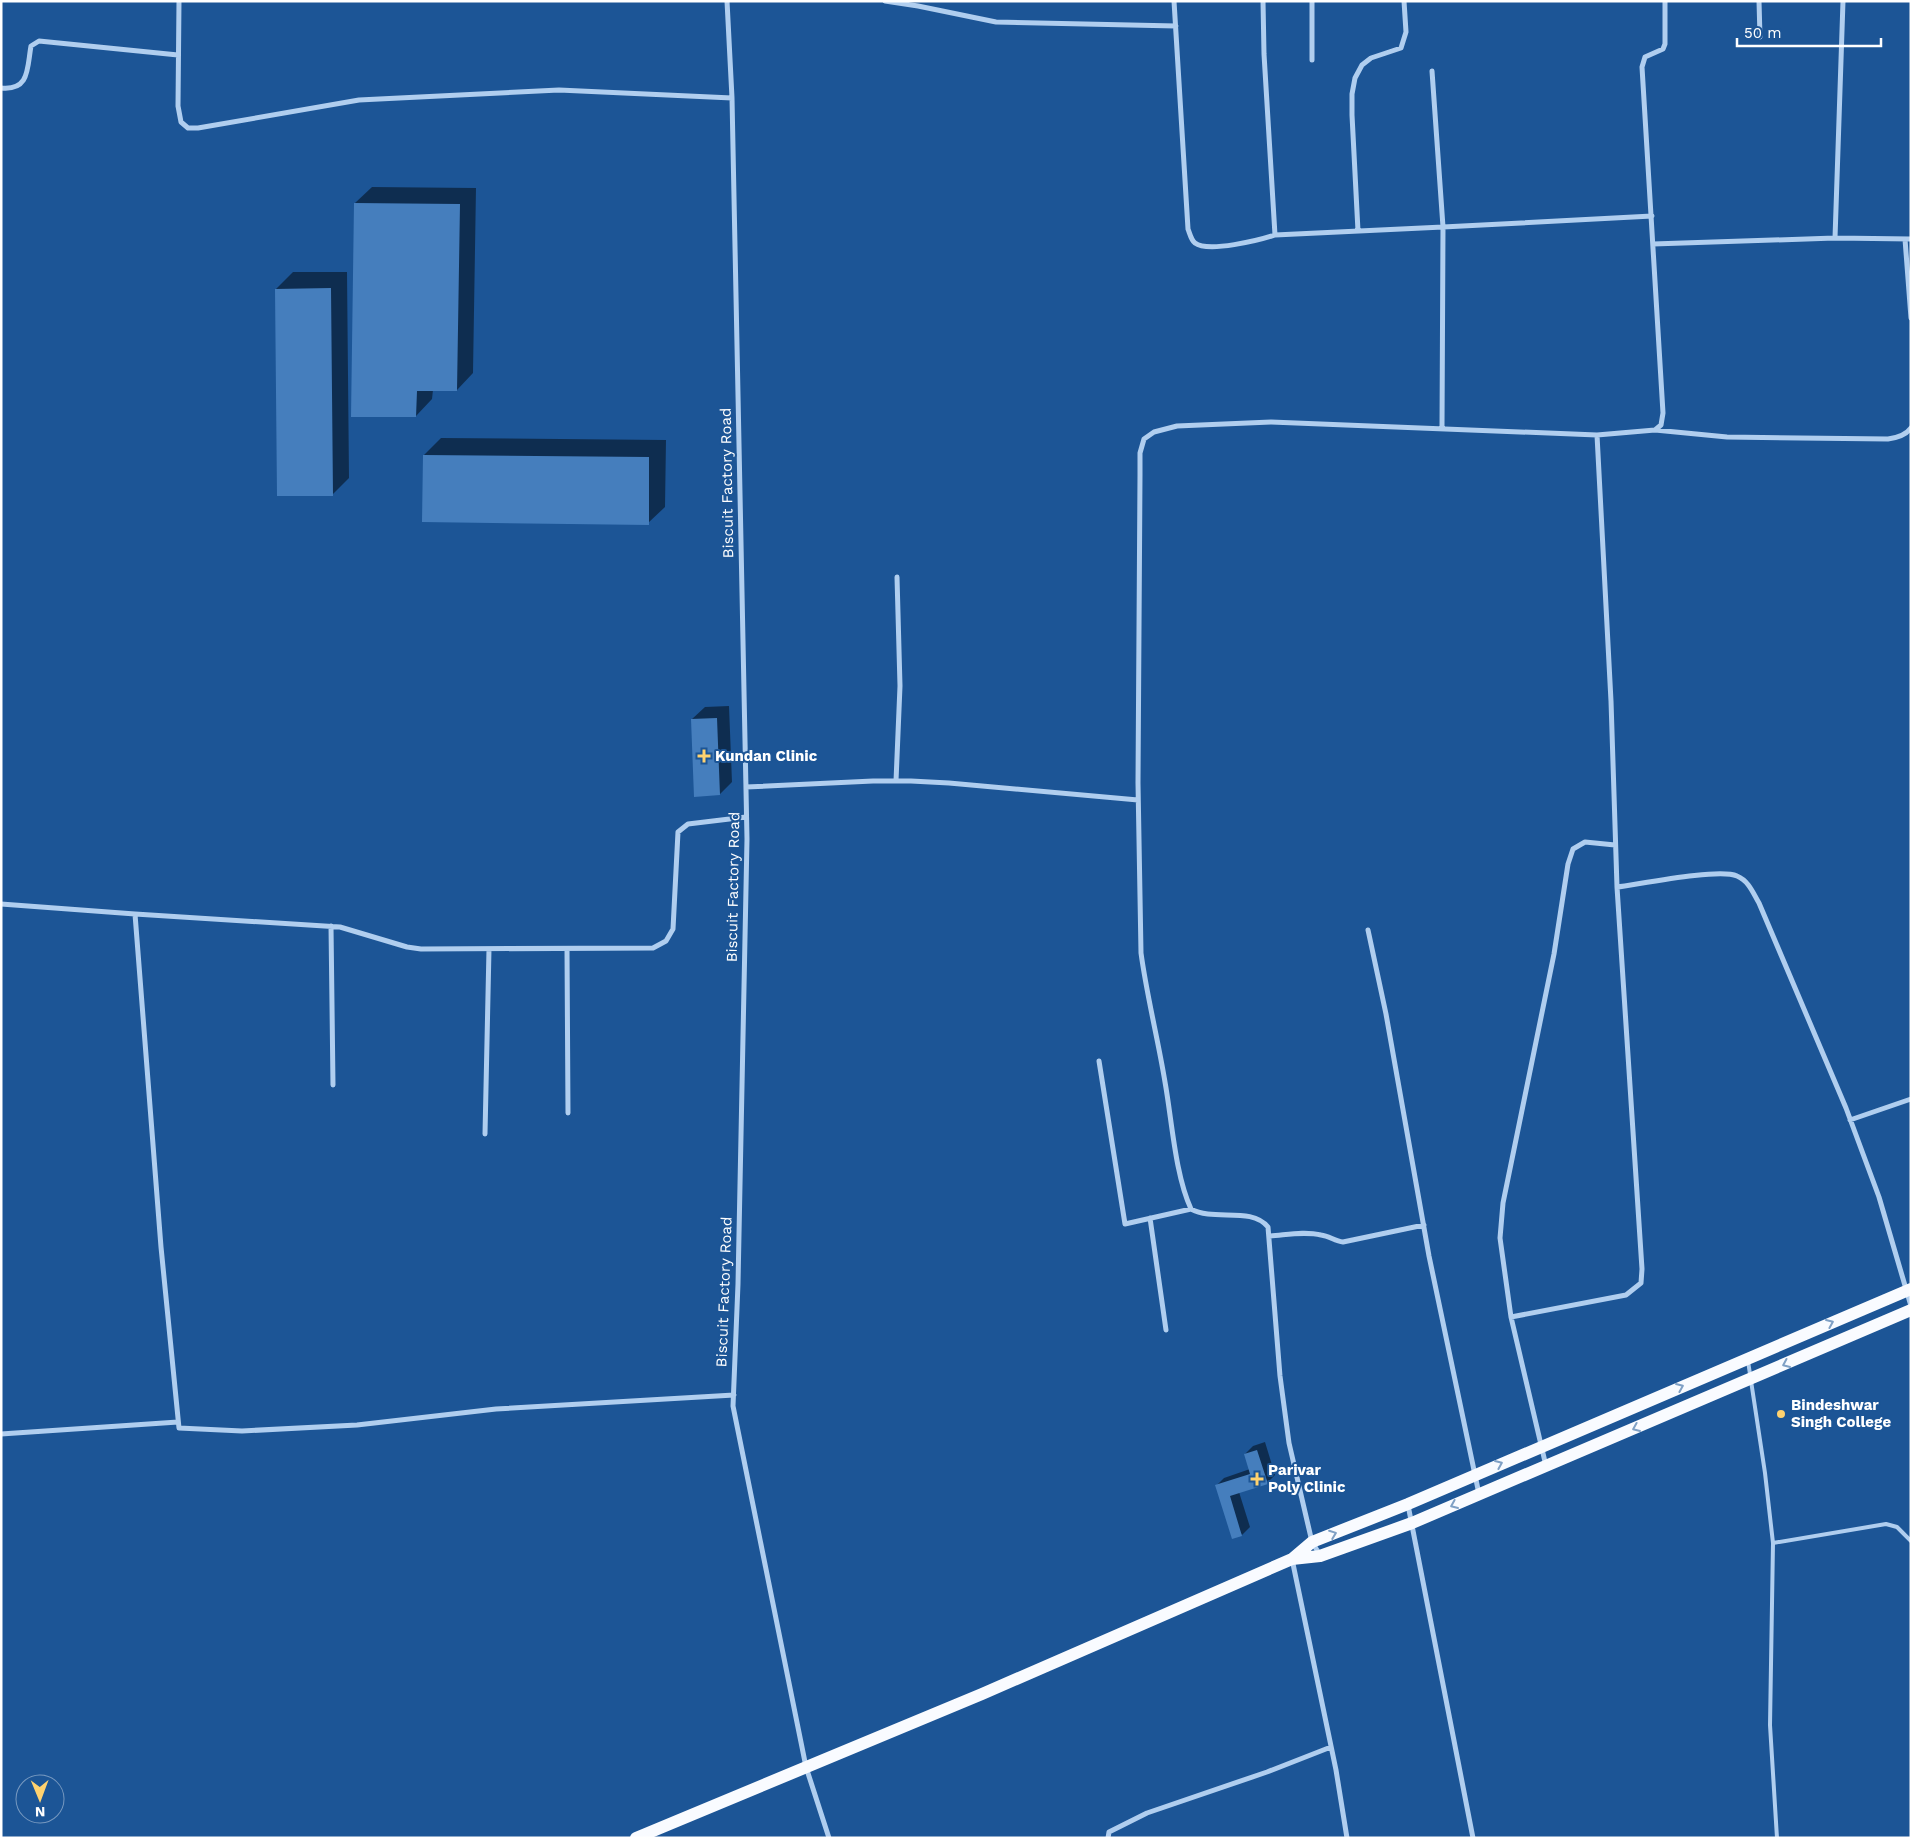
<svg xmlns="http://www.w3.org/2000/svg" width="1912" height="1839" font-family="'Work Sans',sans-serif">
	<rect width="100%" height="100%" fill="#1c5596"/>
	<path fill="#0007" d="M 372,187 L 476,188 L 473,373 L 457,390 L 433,390 L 432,399 L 416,416 L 355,203 Z
		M 293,272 L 347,272 L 349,478 L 332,495 L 276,289 Z
		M 441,438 L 666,440 L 665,507 L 648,523 L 424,455 Z
		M 729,706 L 732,782 L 720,794 L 692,719 L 705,707 Z
		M 1265,1442 L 1275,1475 L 1267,1483 L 1239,1492 L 1250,1527 L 1242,1535 L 1216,1486 L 1224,1478 L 1250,1469 L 1245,1454 L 1253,1446 Z"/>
	<path fill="#457ebd" d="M 354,203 L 460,204 L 457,391 L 417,391 L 416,417 L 351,417 Z
		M 331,288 L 333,496 L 277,496 L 275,289 Z
		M 423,455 L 649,457 L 649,525 L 422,522 Z
		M 717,718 L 720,795 L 694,797 L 691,719 Z
		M 1257,1450 L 1268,1484 L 1230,1496 L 1242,1536 L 1232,1539 L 1215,1485 L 1250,1474 L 1244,1454 Z"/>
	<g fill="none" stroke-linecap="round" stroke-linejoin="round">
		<path stroke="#b0ceef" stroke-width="4" d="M 1748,1361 L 1765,1473 L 1773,1543 L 1770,1725 L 1777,1838
			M 1773,1543 L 1886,1524 L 1897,1527 L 1911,1541"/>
		<path stroke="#b0ceef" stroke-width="5" d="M 179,1 L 178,106 L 181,122 L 188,128 L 198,128 L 359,100 L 559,90 L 732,98
			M 727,1 L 732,98 L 747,839 L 738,1284 L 733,1406 L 806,1767 L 829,1838
			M 885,1 L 918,6 L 996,22 L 1176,26
			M 1174,1 L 1188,229 C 1190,234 1191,240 1195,243 C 1208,253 1260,240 1275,235
			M 1263,1 L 1264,54 L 1275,235 L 1443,227 L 1442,428
			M 1759,1 L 1760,37
			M 1312,60 L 1312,1
			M 1432,71 L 1443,227 L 1652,216
			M 1,88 C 30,91 27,68 31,46 L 39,41 L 178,55
			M 1358,231 L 1352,115 L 1352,94 L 1355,78 L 1362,65 L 1371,58 L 1401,48 L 1406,32 L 1404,1
			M 1835,238 L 1843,1
			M 1905,239 L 1911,318
			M 1653,244 L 1835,238 L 1911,239
			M 1655,430 L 1727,437 L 1888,439 C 1896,438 1906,435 1911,428
			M 1597,435 L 1655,430 L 1661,425 L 1663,413 L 1642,67 L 1645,57 L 1663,49 L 1665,44 L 1665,1
			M 896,781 L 900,686 L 897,577
			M 746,787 L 873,781 L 911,781 L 949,783 L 1138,800
			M 1617,887 C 1640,884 1719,868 1737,876 C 1749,881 1753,893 1759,903 L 1846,1108 L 1879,1197 L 1911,1306
			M 1,904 L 135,914 L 340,927 L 407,947 L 421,949 L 653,948 L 666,941 L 673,929 L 678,832 L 688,824 L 746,817
			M 135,914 L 161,1247 L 179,1428 L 242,1431 L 357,1425 L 496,1409 L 734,1395
			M 331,926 L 333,1085
			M 1368,930 L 1386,1014 L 1429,1256 L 1479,1494
			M 567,949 L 568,1113
			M 1099,1061 L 1125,1224 L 1191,1209
			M 1850,1120 L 1911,1099
			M 485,1134 L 489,949
			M 1150,1218 L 1166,1330
			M 1269,1236 C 1286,1235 1304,1231 1321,1235 C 1329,1236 1335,1241 1343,1242 L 1424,1225
			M 1511,1317 L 1500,1238 L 1503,1203 L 1554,954 L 1568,864 L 1573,849 L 1585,842 L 1615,845
			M 1,1434 L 178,1422
			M 1408,1505 L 1473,1838
			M 1320,1555 L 1312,1542 L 1289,1443 L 1280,1376 L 1268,1227 C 1251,1206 1214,1222 1191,1209 C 1175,1174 1172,1121 1165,1082 C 1158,1039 1147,997 1141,953 L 1138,783 L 1140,475 L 1140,453 L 1144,439 L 1154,432 L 1177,426 L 1271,422 L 1597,435 L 1611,701 L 1617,887 L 1642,1269 L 1641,1283 L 1626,1295 L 1511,1317 L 1546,1466
			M 1292,1559 L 1336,1770 L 1347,1838
			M 1108,1838 L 1109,1832 L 1147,1813 L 1267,1772 L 1331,1747"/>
		<path stroke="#f9fbff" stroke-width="12" d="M 1292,1559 L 1320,1556 L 1412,1523 L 1911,1310
			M 636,1838 L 982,1694 L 1292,1559 L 1312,1542 L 1408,1504 L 1911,1289"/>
	</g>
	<defs><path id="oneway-chevron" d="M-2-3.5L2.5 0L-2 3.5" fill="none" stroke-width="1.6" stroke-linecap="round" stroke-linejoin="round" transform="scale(1.25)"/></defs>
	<g stroke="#7fa0c5">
		<use href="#oneway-chevron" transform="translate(1830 1323) rotate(-23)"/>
		<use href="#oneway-chevron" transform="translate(1786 1364) rotate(156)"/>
		<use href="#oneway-chevron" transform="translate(1680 1387) rotate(-23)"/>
		<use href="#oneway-chevron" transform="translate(1636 1428) rotate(157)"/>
		<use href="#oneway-chevron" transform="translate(1499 1464) rotate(-23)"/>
		<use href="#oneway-chevron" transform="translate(1454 1505) rotate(157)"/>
		<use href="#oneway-chevron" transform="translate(1333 1534) rotate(-21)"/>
	</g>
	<g fill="#ffd26f" stroke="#1c5596" stroke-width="2">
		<path d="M701.5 748.5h5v5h5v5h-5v5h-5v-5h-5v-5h5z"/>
		<circle cx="1781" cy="1414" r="5"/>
		<path d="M1254.5 1471.5h5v5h5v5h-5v5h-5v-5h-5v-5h5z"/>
	</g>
	<g text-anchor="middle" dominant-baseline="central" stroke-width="4" stroke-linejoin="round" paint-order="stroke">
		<g font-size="15" fill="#fff" stroke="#1c5596">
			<text transform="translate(727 483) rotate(-91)">Biscuit Factory Road</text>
			<text transform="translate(733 887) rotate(-89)">Biscuit Factory Road</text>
			<text transform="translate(724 1292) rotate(-88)">Biscuit Factory Road</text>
		</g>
		<g font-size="15" font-weight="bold" fill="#fff" stroke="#1c5596" text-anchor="start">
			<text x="715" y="756">Kundan Clinic</text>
			<text x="1791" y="1405">Bindeshwar<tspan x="1791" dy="17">Singh College</tspan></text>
			<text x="1268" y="1470">Parivar<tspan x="1268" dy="17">Poly Clinic</tspan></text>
		</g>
	</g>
	<rect width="1912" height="1839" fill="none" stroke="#ffffff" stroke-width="5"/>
	<g transform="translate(40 1799) rotate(179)"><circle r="24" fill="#1c5596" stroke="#7799c0"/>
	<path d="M0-4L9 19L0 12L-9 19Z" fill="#ffd26f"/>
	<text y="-8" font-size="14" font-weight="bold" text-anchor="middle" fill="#ffffff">N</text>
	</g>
	<path d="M1737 38v8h144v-8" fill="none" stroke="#ffffff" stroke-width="2.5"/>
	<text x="1744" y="38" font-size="15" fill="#ffffff" stroke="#1c5596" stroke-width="4" paint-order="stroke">50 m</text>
</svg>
